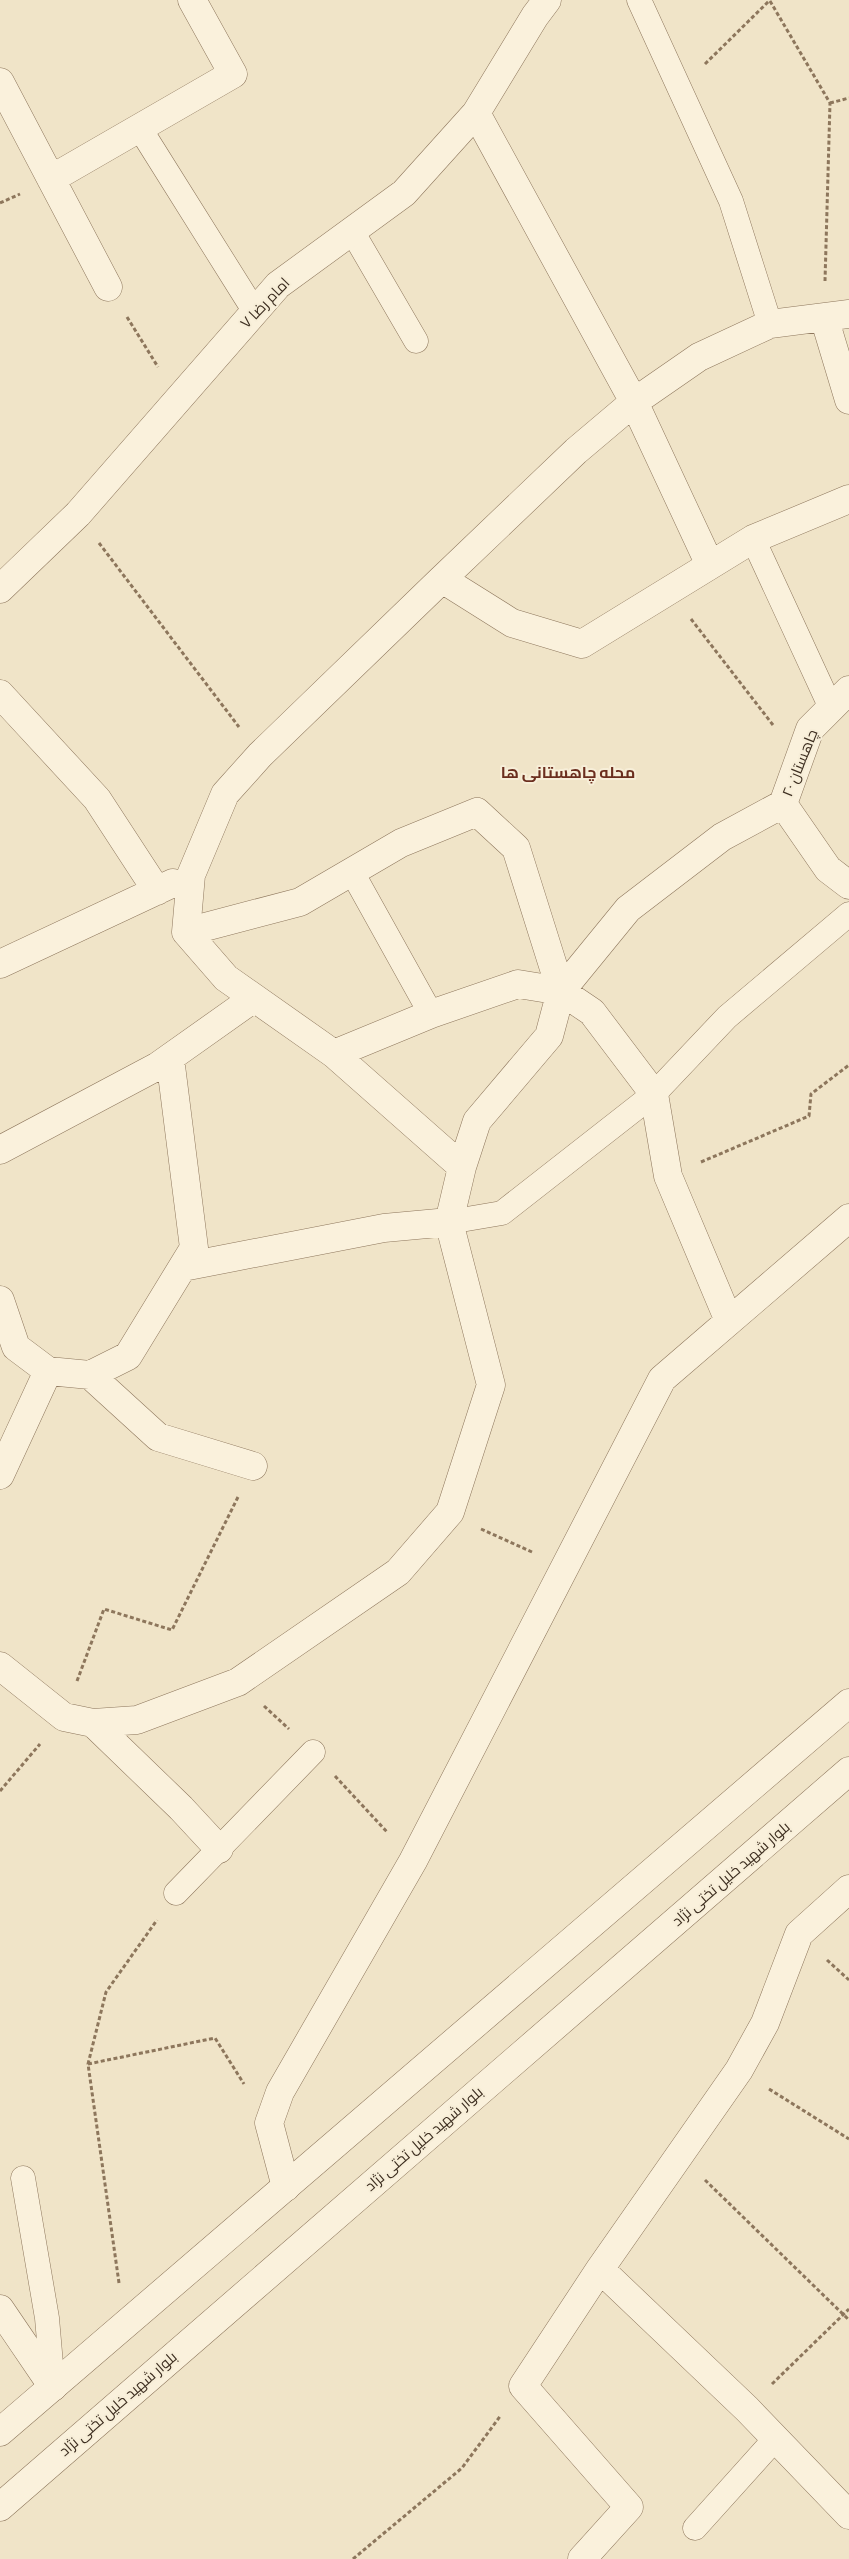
<svg xmlns="http://www.w3.org/2000/svg" width="849" height="2559" font-family="Bitter,Cairo,serif">
	<rect width="100%" height="100%" fill="#f0e4c8"/>
	<g fill="none" stroke-linecap="round" stroke-linejoin="round">
		<g stroke="#8d765c" stroke-width="25">
			<path id="service" d="M 639,0 L 731,201 L 770,324
				M 139,127 L 255,312
				M 352,231 L 416,341
				M 753,539 L 831,708
				M 352,872 L 431,1014
				M 449,1222 L 502,1213 L 654,1094 L 727,1017 L 849,914
				M 176,1893 L 313,1752
				M 23,2178 L 47,2318 L 53,2387
				M 695,2528 L 775,2439"/>
		</g>
		<g stroke="#8d765c" stroke-width="29">
			<path id="minor" d="M 0,82 L 108,287
				M 476,113 L 634,402 L 710,565
				M 51,179 L 233,74 L 192,0
				M 824,317 L 849,400
				M 442,579 L 576,451 L 634,402 L 699,357 L 770,324 L 849,314
				M 0,589 L 78,514 L 278,285 L 404,193 L 476,113 L 535,16 L 547,0
				M 849,690 L 810,729 L 783,804 L 828,869 L 849,885
				M 0,694 L 97,799 L 157,891
				M 186,932 L 300,902 L 401,843 L 477,812 L 516,848 L 561,991
				M 0,964 L 173,883
				M 334,1054 L 431,1014 L 518,984 L 561,991 L 592,1012 L 654,1094 L 668,1176 L 729,1321
				M 0,1150 L 158,1066 L 254,998
				M 462,1167 L 334,1054 L 226,978 L 186,932 L 191,875 L 225,794 L 260,755 L 442,579 L 512,623 L 582,644 L 753,539 L 849,499
				M 449,1222 L 462,1167 L 477,1121 L 549,1036 L 561,991 L 628,909 L 722,837 L 783,804
				M 0,1300 L 16,1347 L 48,1371 L 90,1375 L 128,1356 L 194,1248 L 170,1058
				M 90,1375 L 158,1437 L 253,1466
				M 0,1475 L 48,1371
				M 0,1666 L 64,1717 L 93,1723 L 137,1720 L 238,1682 L 398,1572 L 450,1512 L 491,1385 L 449,1222 L 384,1228 L 183,1267
				M 93,1723 L 181,1808 L 219,1849
				M 286,2187 L 269,2123 L 280,2092 L 413,1861 L 662,1379 L 849,1218
				M 600,2269 L 747,2409 L 849,2515
				M 0,2309 L 53,2387
				M 582,2559 L 629,2507 L 523,2386 L 600,2269 L 739,2070 L 765,2023 L 799,1934 L 849,1889"/>
		</g>
		<g stroke="#8d765c" stroke-width="29">
			<path id="tertiary" d="M 0,2432 L 849,1703
				M 0,2507 L 849,1771"/>
		</g>
		<path stroke="#8d765c" stroke-width="3" stroke-dasharray="4 2.5" stroke-linecap="butt" d="M 770,1 L 830,103 L 825,281
			M 705,64 L 770,0
			M 830,103 L 849,98
			M 0,203 L 20,194
			M 127,317 L 158,367
			M 99,543 L 239,727
			M 691,619 L 773,725
			M 701,1162 L 809,1116 L 811,1094 L 849,1065
			M 481,1529 L 532,1552
			M 77,1681 L 104,1609 L 172,1630 L 238,1497
			M 264,1706 L 289,1729
			M 335,1776 L 387,1832
			M 0,1791 L 40,1744
			M 827,1960 L 849,1980
			M 88,2064 L 215,2038 L 244,2084
			M 769,2089 L 849,2139
			M 705,2180 L 849,2320
			M 119,2283 L 88,2064 L 106,1992 L 157,1920
			M 772,2384 L 849,2309
			M 353,2559 L 462,2468 L 501,2415"/>
		<use href="#service" stroke="#faf1dc" stroke-width="24"/>
		<use href="#minor" stroke="#faf1dc" stroke-width="28"/>
		<use href="#tertiary" stroke="#faf1dc" stroke-width="28"/>
	</g>
	<g text-anchor="middle" dominant-baseline="central" stroke-width="4" stroke-linejoin="round" paint-order="stroke">
		<g font-size="15" fill="#3d2e20" stroke="#f7eed8">
			<text transform="translate(265 303) rotate(-46)">امام رضا ۷</text>
			<text transform="translate(800 763) rotate(-68)">چاهستان ۲۰</text>
			<text transform="translate(731 1874) rotate(-41)">بلوار شهید خلیل تختی نژاد</text>
			<text transform="translate(424 2139) rotate(-41)">بلوار شهید خلیل تختی نژاد</text>
			<text transform="translate(118 2404) rotate(-41)">بلوار شهید خلیل تختی نژاد</text>
		</g>
		<g font-size="16" font-weight="bold" fill="#6b2e1e" stroke="#f7eed8">
			<text x="568" y="772">محله چاهستانی ها</text>
		</g>
	</g>
</svg>
